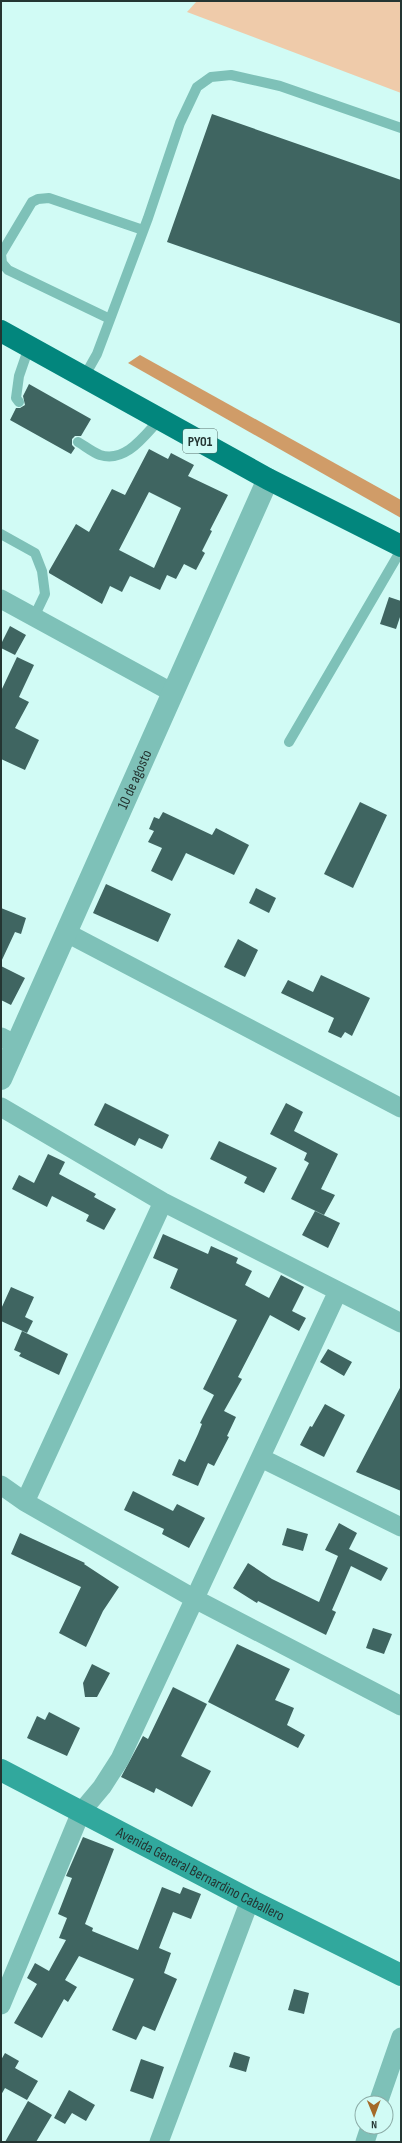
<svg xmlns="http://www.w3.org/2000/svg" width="402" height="2143" font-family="'Sofia Sans Condensed',sans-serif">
	<rect width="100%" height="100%" fill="#d1fbf5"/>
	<path fill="#efcbaa" d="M 197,1 L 401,1 L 401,93 L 187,12 Z"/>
	<path fill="#d09c68" d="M 140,355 L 401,500 L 401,518 L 128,363 Z"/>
	<path fill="#3f6561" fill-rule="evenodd" d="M 212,114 L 401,180 L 401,324 L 167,242 Z
		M 29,384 L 91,419 L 81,436 L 75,436 L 72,439 L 72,445 L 75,448 L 71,454 L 10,420 L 16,408 L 20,408 L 25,405 L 23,396 Z
		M 149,449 L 168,459 L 171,453 L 194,465 L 188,476 L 228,495 L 210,530 L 212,531 L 202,551 L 205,553 L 196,570 L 184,564 L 176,579 L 167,575 L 160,590 L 130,576 L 122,592 L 110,586 L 102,604 L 49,573 L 49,571 L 76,524 L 89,532 L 112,489 L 125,495 ZM 149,492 L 181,508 L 154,568 L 119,550 Z
		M 389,597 L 401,601 L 401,614 L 396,629 L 380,624 Z
		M 10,626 L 26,635 L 15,655 L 1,648 L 1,644 Z
		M 17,657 L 34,665 L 19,697 L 29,702 L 15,728 L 39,740 L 25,770 L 1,759 L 1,691 Z
		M 360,802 L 387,815 L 353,888 L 324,874 Z
		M 163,812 L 212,835 L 216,828 L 249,845 L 234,875 L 186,853 L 172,881 L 151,871 L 162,848 L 148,842 L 154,831 L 149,829 L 154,817 L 159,819 Z
		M 106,884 L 171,914 L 158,942 L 93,913 Z
		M 256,888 L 276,898 L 269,913 L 249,903 Z
		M 1,908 L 26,918 L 21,934 L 15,932 L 1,962 Z
		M 238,939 L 258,950 L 245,977 L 224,967 Z
		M 1,966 L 25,978 L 11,1005 L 1,1000 Z
		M 321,975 L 370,998 L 352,1036 L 345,1032 L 341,1038 L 328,1032 L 334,1018 L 281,993 L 288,980 L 313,992 Z
		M 105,1103 L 169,1135 L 162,1149 L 139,1138 L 135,1146 L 94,1125 Z
		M 286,1103 L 303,1112 L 294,1131 L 338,1154 L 321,1189 L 335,1195 L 324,1215 L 291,1199 L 309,1163 L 304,1160 L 307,1153 L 270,1134 Z
		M 219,1141 L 277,1168 L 264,1193 L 244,1183 L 247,1177 L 210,1159 Z
		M 48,1154 L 65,1162 L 59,1174 L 96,1194 L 94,1197 L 116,1209 L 104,1230 L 86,1221 L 89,1215 L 52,1196 L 47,1207 L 12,1189 L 19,1175 L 34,1183 Z
		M 315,1211 L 340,1223 L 328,1248 L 302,1235 Z
		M 163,1234 L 208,1254 L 211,1246 L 238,1258 L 236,1263 L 252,1271 L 245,1285 L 269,1298 L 281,1275 L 304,1287 L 292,1311 L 306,1318 L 299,1331 L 270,1315 L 238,1377 L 242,1379 L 224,1411 L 236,1417 L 227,1436 L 229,1437 L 214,1466 L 208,1463 L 198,1486 L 172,1475 L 179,1459 L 185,1462 L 198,1434 L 202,1424 L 200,1423 L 214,1395 L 203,1389 L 237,1320 L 170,1288 L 178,1269 L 153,1258 Z
		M 11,1287 L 34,1297 L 25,1317 L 33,1321 L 27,1333 L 1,1321 L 1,1309 Z
		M 22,1331 L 68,1354 L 59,1375 L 19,1356 L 21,1353 L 14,1350 Z
		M 328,1349 L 352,1362 L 344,1376 L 320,1362 Z
		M 401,1386 L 401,1491 L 356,1472 Z
		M 325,1404 L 345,1415 L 324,1457 L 300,1445 L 310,1426 L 312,1427 Z
		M 133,1491 L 173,1511 L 177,1504 L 205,1518 L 189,1548 L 162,1534 L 164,1529 L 124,1510 Z
		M 339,1523 L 357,1533 L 349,1549 L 388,1568 L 381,1581 L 351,1566 L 332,1610 L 336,1612 L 326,1635 L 258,1601 L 257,1603 L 233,1588 L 248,1563 L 272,1579 L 319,1602 L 338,1556 L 325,1550 Z
		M 287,1528 L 308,1534 L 303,1551 L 282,1545 Z
		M 20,1533 L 85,1563 L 84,1564 L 119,1587 L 103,1611 L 86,1647 L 59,1633 L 81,1587 L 11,1554 Z
		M 373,1628 L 392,1634 L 384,1654 L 366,1648 Z
		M 237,1644 L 290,1669 L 275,1700 L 294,1708 L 287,1725 L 305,1735 L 298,1748 L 208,1702 Z
		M 92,1664 L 110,1673 L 97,1697 L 85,1697 L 83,1683 Z
		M 173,1687 L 207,1704 L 181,1756 L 211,1771 L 192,1807 L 156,1788 L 154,1793 L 121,1777 L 143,1736 L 148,1739 Z
		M 49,1712 L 80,1728 L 67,1756 L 27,1738 L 37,1716 L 45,1720 Z
		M 83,1837 L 114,1849 L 85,1924 L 93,1928 L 92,1931 L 138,1950 L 162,1887 L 180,1894 L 183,1887 L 201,1894 L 191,1919 L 173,1912 L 159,1948 L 171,1953 L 164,1973 L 177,1979 L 155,2031 L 143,2026 L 136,2040 L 112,2030 L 134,1979 L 79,1956 L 65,1980 L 77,1987 L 68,2002 L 64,1999 L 42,2038 L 14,2023 L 37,1984 L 27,1978 L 35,1963 L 49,1971 L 66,1940 L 59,1938 L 67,1918 L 58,1914 L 72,1878 L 66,1876 Z
		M 294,1989 L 309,1993 L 304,2014 L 288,2010 Z
		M 234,2052 L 250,2057 L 246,2072 L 229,2067 Z
		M 5,2053 L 19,2061 L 15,2068 L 38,2081 L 27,2100 L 5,2088 L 1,2095 L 1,2060 Z
		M 141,2059 L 164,2067 L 153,2099 L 130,2091 Z
		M 69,2090 L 95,2105 L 86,2121 L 72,2113 L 65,2124 L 54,2118 Z
		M 28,2101 L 52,2115 L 36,2142 L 5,2142 Z"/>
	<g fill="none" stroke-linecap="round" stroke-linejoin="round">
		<path stroke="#7ec1b8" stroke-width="10" d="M 110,319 L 8,270 L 2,263 L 1,254 L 32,202 L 38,199 L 49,198 L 143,230
			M 84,377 L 97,354 L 148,218 L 180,123 L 197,87 L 211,77 L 231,75 L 280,86 L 401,128
			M 19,402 L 16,398 L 19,376 L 29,347
			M 78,442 C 85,446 92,452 100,455 C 126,463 144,436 160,419
			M 1,534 L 35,553 L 42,571 L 45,594 L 34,617
			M 289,742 L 401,550"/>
		<path stroke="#7ec1b8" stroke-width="19" d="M 1,599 L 173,693
			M 67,933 L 401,1108
			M 1,1037 L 16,1045
			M 1,1107 L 163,1202 L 401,1323
			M 261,1458 L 401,1527
			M 1,1485 L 25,1502 L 195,1599 L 401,1706
			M 25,1502 L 163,1202
			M 1,2005 L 81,1812 L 102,1787 L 120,1759 L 338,1291
			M 378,2103 L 401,2037
			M 159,2142 L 250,1900
			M 365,2142 L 370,2127"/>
		<path stroke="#7ec1b8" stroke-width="22" id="s1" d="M 1,1079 L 268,479"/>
		<path stroke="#31a89d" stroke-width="22" id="s2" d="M 1,1770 L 250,1900 L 401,1975"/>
		<path stroke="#02867d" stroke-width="22" d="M 1,331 L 268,479 L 401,546"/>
	</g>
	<g text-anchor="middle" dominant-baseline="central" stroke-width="4" stroke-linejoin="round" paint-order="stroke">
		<rect fill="#d1fbf5" stroke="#58706c" stroke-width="1" x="183" y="429" width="34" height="24" rx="3"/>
		<g font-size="14" font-weight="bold" fill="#243532">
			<text x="200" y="441">PY01</text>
		</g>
		<g font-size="15" fill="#243532" stroke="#d1fbf5">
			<text stroke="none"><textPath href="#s1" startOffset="328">10 de agosto</textPath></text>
			<text stroke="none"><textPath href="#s2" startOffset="225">Avenida General Bernardino Caballero</textPath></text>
		</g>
	</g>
	<rect width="402" height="2143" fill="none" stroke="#243532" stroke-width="4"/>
	<g transform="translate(374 2115) rotate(179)"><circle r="19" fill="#d1fbf5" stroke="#8caca7"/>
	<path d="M0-3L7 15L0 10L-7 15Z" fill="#a46a29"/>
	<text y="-6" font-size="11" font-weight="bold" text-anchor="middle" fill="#243532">N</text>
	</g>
</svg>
